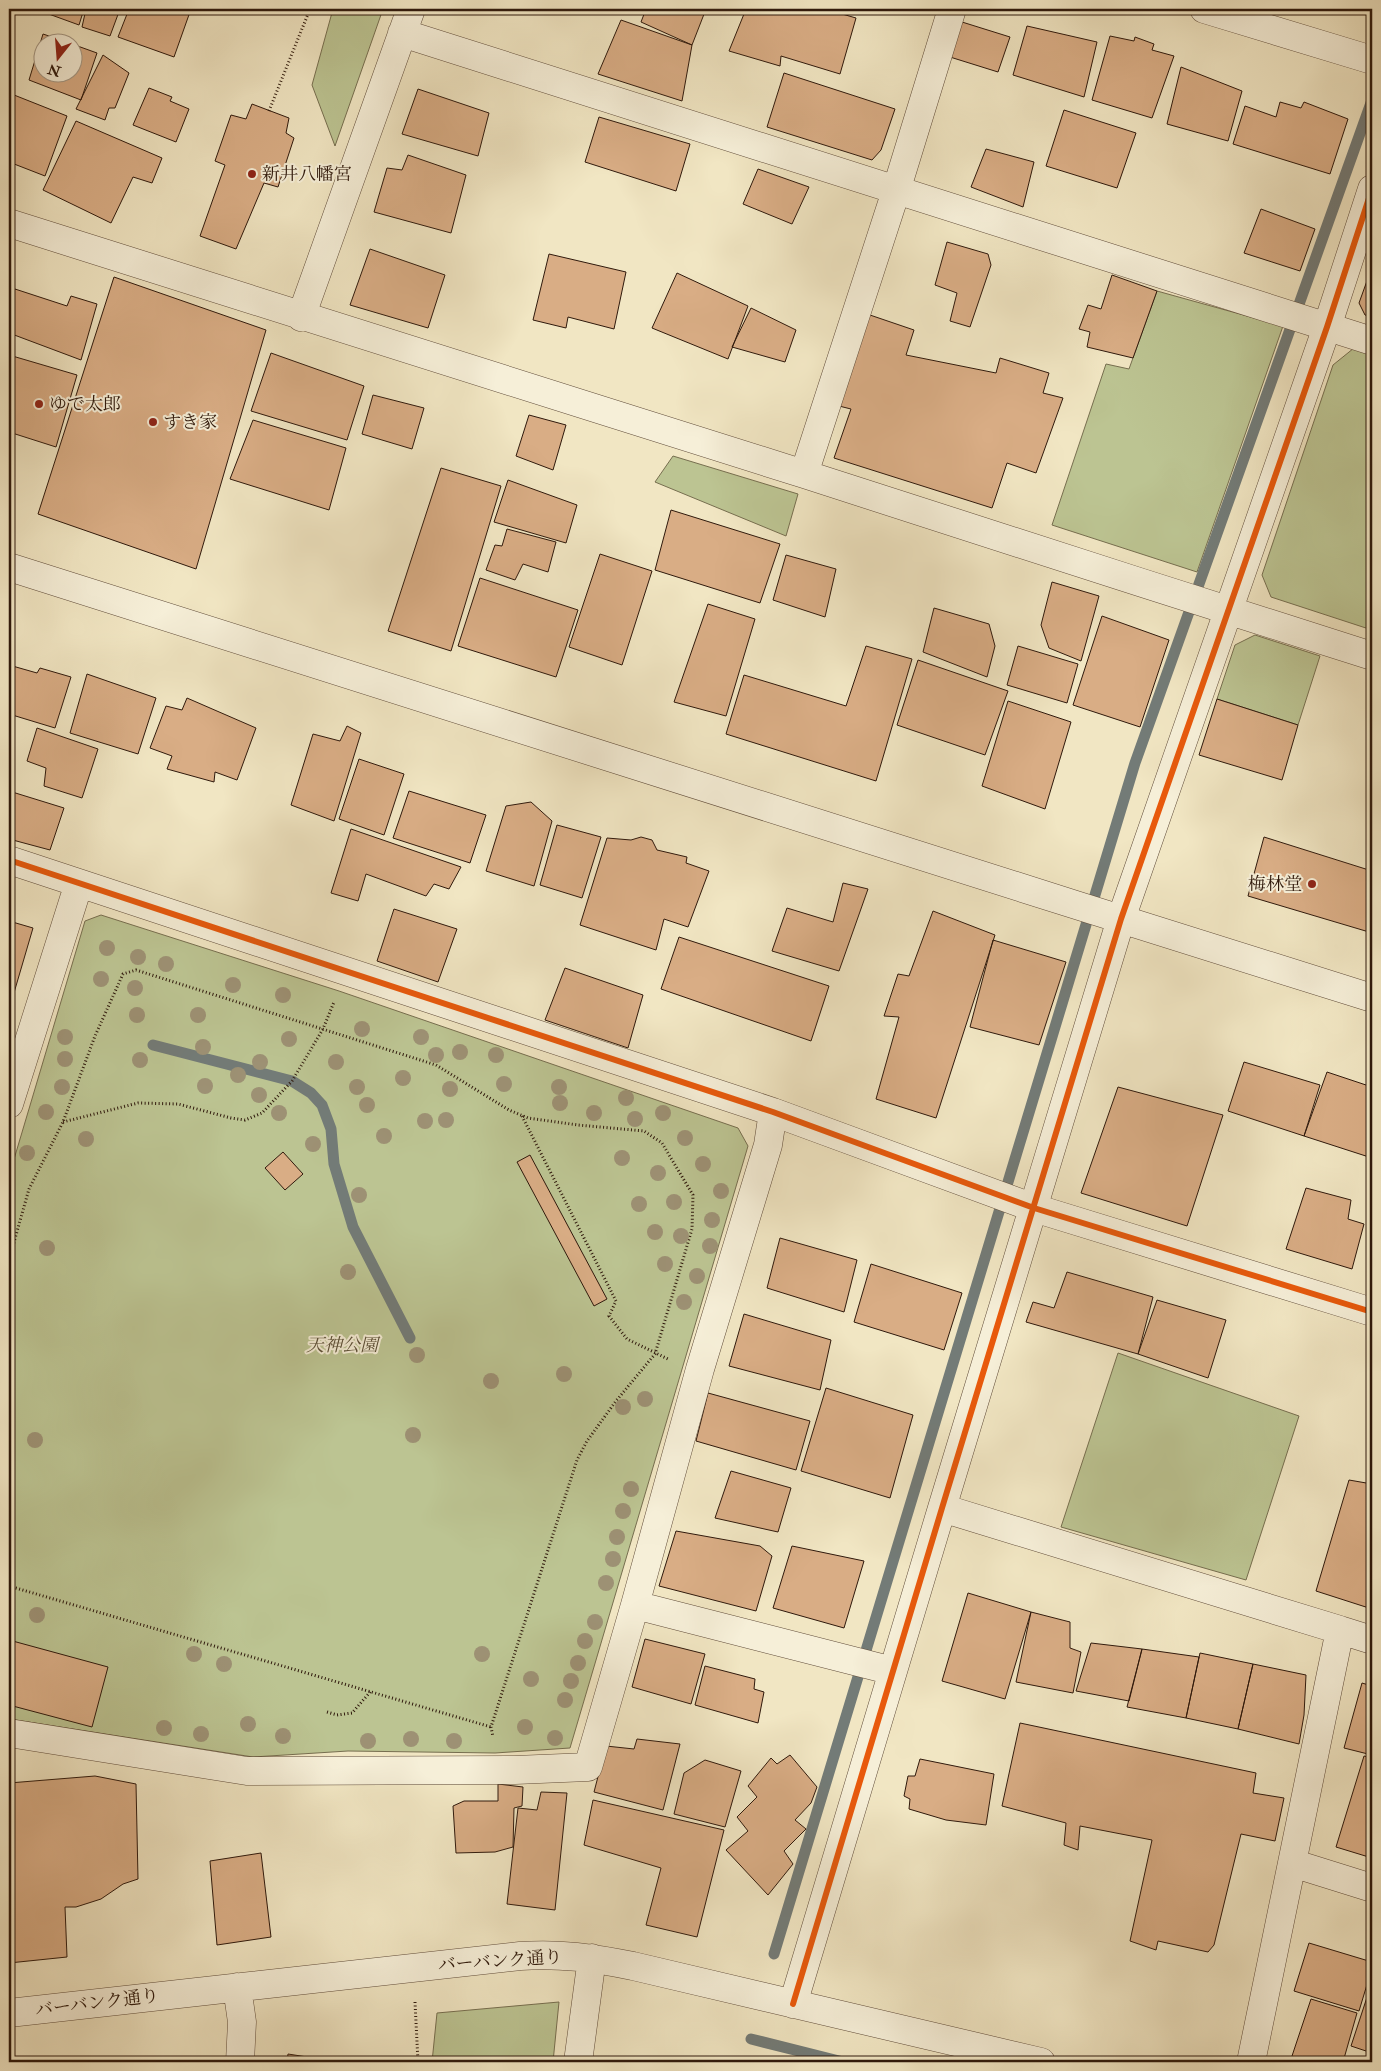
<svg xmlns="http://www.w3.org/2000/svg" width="1381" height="2071" font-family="'IM FELL Double Pica','Noto Serif JP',serif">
	<rect width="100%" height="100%" fill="#f1e6c3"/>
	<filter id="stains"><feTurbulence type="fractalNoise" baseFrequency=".004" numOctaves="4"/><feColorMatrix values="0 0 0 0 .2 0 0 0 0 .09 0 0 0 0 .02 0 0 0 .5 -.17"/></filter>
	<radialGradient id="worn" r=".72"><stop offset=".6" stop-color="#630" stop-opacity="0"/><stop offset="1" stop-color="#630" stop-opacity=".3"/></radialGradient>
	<path fill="#bcc492" stroke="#766e4f" d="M 333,9 L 383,9 L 335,146 L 312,85 Z
		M 1157,291 L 1283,326 L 1197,572 L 1052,525 L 1106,364 L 1129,369 Z
		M 1354,348 L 1372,354 L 1372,630 L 1271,597 L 1262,575 L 1333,365 Z
		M 673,456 L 798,494 L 786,536 L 655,482 Z
		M 1255,635 L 1320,656 L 1298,725 L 1217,699 L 1235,645 Z
		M 101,915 L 339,991 L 738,1128 L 748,1146 L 570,1748 L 495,1753 L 348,1751 L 253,1757 L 9,1719 L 9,1176 L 85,921 Z
		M 1118,1353 L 1299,1416 L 1246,1580 L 1061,1527 Z
		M 559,2002 L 553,2062 L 432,2062 L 437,2013 Z"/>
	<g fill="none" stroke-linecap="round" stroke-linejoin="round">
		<path stroke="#737b77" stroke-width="11" d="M 153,1045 L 292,1081 L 311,1093 L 322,1105 L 331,1129 L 334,1164 L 353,1227 L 410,1338
			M 774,1954 L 1135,763 L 1372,100
			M 751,2039 L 843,2062"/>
	</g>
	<path fill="#d9ad85" stroke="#2f190c" d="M 35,9 L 84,9 L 79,25 Z
		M 86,9 L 120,9 L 110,36 L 82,27 Z
		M 129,9 L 191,9 L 174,57 L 118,37 Z
		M 646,9 L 706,9 L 692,45 L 641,22 Z
		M 746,9 L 825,9 L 856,18 L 840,74 L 781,56 L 780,66 L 729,51 Z
		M 621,20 L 692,45 L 682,101 L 598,74 Z
		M 962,22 L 1010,37 L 998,72 L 950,57 Z
		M 1027,26 L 1097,42 L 1084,97 L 1013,75 Z
		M 43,34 L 67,42 L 42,42 L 42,72 L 72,72 L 72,44 L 97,53 L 81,100 L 29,80 Z
		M 1110,36 L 1134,41 L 1135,37 L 1154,44 L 1152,50 L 1174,56 L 1152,118 L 1092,100 Z
		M 103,55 L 129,73 L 115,108 L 109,108 L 105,120 L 76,109 Z
		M 1181,67 L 1242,91 L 1228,141 L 1167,124 Z
		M 784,73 L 895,109 L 881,150 L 872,160 L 767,127 Z
		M 149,88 L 172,97 L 170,101 L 189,109 L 176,142 L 133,125 Z
		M 418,89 L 489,113 L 478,156 L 402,134 Z
		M 9,93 L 67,116 L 45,176 L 9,162 Z
		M 1280,102 L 1301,108 L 1304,102 L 1348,119 L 1330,174 L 1233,144 L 1245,106 L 1276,117 Z
		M 252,104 L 289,118 L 286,133 L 294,138 L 278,187 L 264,183 L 236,249 L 200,236 L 225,165 L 215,161 L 231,115 L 246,119 Z
		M 1064,110 L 1136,133 L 1117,188 L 1046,166 Z
		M 599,117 L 690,144 L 676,191 L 585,162 Z
		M 76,121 L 162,158 L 152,183 L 133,177 L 111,223 L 43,190 Z
		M 986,149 L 1034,162 L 1023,207 L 971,187 Z
		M 408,155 L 466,175 L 451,233 L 374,212 L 387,168 L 402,170 Z
		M 758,169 L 809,187 L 792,224 L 743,204 Z
		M 1261,209 L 1315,229 L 1300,271 L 1244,253 Z
		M 947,242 L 988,254 L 991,265 L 970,327 L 950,321 L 957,293 L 935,285 Z
		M 370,249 L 445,275 L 428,328 L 350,305 Z
		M 549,254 L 626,272 L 614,329 L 568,317 L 566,328 L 533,320 Z
		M 1372,267 L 1372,317 L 1365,315 L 1359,303 Z
		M 677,273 L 748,306 L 728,359 L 652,328 Z
		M 1112,275 L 1157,291 L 1133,358 L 1087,347 L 1090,332 L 1079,329 L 1088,305 L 1101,309 Z
		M 114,277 L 266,330 L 196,569 L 38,514 Z
		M 15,289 L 67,306 L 71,296 L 97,304 L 81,360 L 9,333 L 9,304 Z
		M 751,308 L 796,330 L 785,362 L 732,347 Z
		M 867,314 L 914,330 L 906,355 L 996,373 L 1000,358 L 1049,373 L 1043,393 L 1063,398 L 1036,473 L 1007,463 L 992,508 L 834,458 L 851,409 L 839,406 Z
		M 271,353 L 364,386 L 347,440 L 251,411 Z
		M 9,355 L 77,375 L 56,447 L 9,432 Z
		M 373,395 L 424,408 L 412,449 L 362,434 Z
		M 529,415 L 566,425 L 553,470 L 516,456 Z
		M 253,420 L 346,448 L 329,510 L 230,479 Z
		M 441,468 L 501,486 L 451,651 L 388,631 Z
		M 508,480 L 577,505 L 566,543 L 494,522 Z
		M 671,510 L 780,544 L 760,603 L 655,570 Z
		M 507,529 L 556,542 L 548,572 L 523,564 L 515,580 L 486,570 L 495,545 L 502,546 Z
		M 600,554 L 652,571 L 622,665 L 569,647 Z
		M 786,555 L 836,569 L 825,617 L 773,600 Z
		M 480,578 L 578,610 L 556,677 L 458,646 Z
		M 1052,582 L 1099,596 L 1081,661 L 1049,648 L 1041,625 Z
		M 708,604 L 755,619 L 726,716 L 674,702 Z
		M 934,608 L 989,624 L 995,646 L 987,677 L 923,652 Z
		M 1102,616 L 1169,640 L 1140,727 L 1073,705 Z
		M 866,646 L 912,659 L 876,781 L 726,734 L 744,675 L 846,706 Z
		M 1018,646 L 1078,664 L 1067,703 L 1007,685 Z
		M 918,660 L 1008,691 L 985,755 L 897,725 Z
		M 9,665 L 37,673 L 40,668 L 71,677 L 55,728 L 9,714 Z
		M 87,674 L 156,698 L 138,754 L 70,733 Z
		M 187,698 L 256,728 L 237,780 L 215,772 L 214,782 L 167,769 L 172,756 L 150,748 L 166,706 L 182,710 Z
		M 1217,699 L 1298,725 L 1282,780 L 1199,755 Z
		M 1008,701 L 1071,722 L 1045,809 L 982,786 Z
		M 347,726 L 361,733 L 334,821 L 291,805 L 313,734 L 340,741 Z
		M 37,728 L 98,749 L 82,798 L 44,786 L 46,768 L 27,761 Z
		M 359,759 L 404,774 L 384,835 L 339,819 Z
		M 9,791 L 64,808 L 50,850 L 9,839 Z
		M 409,791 L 486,815 L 470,863 L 393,838 Z
		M 531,802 L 552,821 L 534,886 L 486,871 L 506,806 Z
		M 557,825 L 601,837 L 582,898 L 540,885 Z
		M 351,829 L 461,867 L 449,889 L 434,884 L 426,896 L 366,874 L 358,901 L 331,893 Z
		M 641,837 L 652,840 L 657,850 L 687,857 L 686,863 L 709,871 L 688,927 L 664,919 L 656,950 L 580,925 L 607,838 L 631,840 Z
		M 1264,837 L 1372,871 L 1372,922 L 1369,932 L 1248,896 Z
		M 843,883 L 868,889 L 839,971 L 772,951 L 787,908 L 833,922 Z
		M 394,909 L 457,929 L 438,982 L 377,961 Z
		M 933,911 L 995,935 L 936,1118 L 876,1099 L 899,1017 L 884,1016 L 898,974 L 909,976 Z
		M 9,921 L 33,928 L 11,1003 L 9,1002 Z
		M 679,937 L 829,986 L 811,1041 L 661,989 Z
		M 993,940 L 1066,962 L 1039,1045 L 970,1027 Z
		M 565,968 L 643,995 L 628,1048 L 545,1020 Z
		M 1244,1062 L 1320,1085 L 1304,1136 L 1228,1111 Z
		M 1327,1072 L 1372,1087 L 1372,1158 L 1304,1136 Z
		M 1118,1087 L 1223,1115 L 1187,1226 L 1081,1193 Z
		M 283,1152 L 303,1174 L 285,1190 L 265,1168 Z
		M 530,1155 L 607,1299 L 594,1306 L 517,1162 Z
		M 1306,1188 L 1351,1200 L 1348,1219 L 1364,1224 L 1352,1269 L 1286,1249 Z
		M 780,1238 L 857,1260 L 844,1312 L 767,1288 Z
		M 871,1264 L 962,1293 L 944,1350 L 854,1322 Z
		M 1067,1272 L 1153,1297 L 1138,1354 L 1026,1322 L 1033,1302 L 1054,1308 Z
		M 1157,1300 L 1226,1320 L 1208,1378 L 1138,1354 Z
		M 744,1314 L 831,1340 L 820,1390 L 729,1366 Z
		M 826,1388 L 913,1415 L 890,1498 L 801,1471 Z
		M 708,1393 L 810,1421 L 796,1470 L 696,1441 Z
		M 731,1471 L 791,1488 L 778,1532 L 715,1518 Z
		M 1349,1480 L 1372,1484 L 1372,1609 L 1316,1591 Z
		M 676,1531 L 760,1546 L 772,1556 L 756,1611 L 659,1586 Z
		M 792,1546 L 864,1561 L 844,1628 L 773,1608 Z
		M 968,1593 L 1031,1612 L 1005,1699 L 942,1681 Z
		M 1031,1612 L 1070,1622 L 1070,1648 L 1081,1652 L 1073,1693 L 1016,1682 Z
		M 645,1639 L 705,1654 L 691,1704 L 632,1687 Z
		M 9,1640 L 108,1667 L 92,1727 L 9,1705 Z
		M 1091,1643 L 1142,1649 L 1129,1701 L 1076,1691 Z
		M 1142,1649 L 1199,1657 L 1186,1718 L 1127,1707 Z
		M 1200,1653 L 1253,1664 L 1238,1729 L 1186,1718 Z
		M 1253,1664 L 1306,1675 L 1304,1715 L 1299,1744 L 1238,1729 Z
		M 705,1666 L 755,1679 L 754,1689 L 764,1692 L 758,1723 L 695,1705 Z
		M 1362,1683 L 1372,1686 L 1372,1755 L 1344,1748 Z
		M 1020,1723 L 1256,1773 L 1253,1793 L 1284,1798 L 1275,1841 L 1241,1834 L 1214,1945 L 1208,1952 L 1158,1941 L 1156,1950 L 1130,1941 L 1152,1840 L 1080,1826 L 1078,1850 L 1064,1845 L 1066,1823 L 1002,1806 Z
		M 637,1739 L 680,1744 L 663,1810 L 594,1792 L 606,1746 L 634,1749 Z
		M 790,1755 L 817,1787 L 811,1803 L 795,1820 L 806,1829 L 784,1851 L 793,1864 L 768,1895 L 726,1850 L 748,1831 L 737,1817 L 757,1797 L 748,1786 L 771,1758 L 777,1764 Z
		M 1364,1756 L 1372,1758 L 1372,1858 L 1336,1847 Z
		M 920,1759 L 994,1774 L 986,1825 L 946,1820 L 909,1809 L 910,1799 L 904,1796 L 908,1776 L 915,1776 Z
		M 705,1760 L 741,1771 L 725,1827 L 674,1814 L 684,1773 Z
		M 95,1776 L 136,1784 L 138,1879 L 123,1884 L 101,1899 L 76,1907 L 65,1907 L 67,1957 L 9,1963 L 9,1783 Z
		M 498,1784 L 523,1787 L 522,1806 L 514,1808 L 513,1847 L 495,1852 L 456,1853 L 453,1806 L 464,1801 L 498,1801 Z
		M 541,1792 L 567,1793 L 555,1910 L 507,1904 L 518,1808 L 537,1810 Z
		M 593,1800 L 724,1830 L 697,1937 L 646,1925 L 661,1868 L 584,1845 Z
		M 261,1853 L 271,1937 L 217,1945 L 210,1861 Z
		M 1309,1943 L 1372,1962 L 1372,1968 L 1359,2011 L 1294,1991 Z
		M 1372,1982 L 1372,2053 L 1351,2046 Z
		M 1311,1999 L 1357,2013 L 1343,2062 L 1290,2062 Z
		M 288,2054 L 339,2062 L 287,2062 Z"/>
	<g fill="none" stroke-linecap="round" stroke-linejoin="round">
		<g stroke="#604c3a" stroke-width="29">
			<path id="minor" d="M 1204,9 L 1372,60
				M 402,33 L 1372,341
				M 9,223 C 273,308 539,390 804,474 C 994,534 1182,597 1372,656
				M 301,317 L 411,9
				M 804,474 L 896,191 L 952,9
				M 9,567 L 1076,905 L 1372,998
				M 9,860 L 773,1112 L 1034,1208 L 1372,1312
				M 9,1104 L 79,883
				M 942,1508 L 1340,1630 L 1251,2062
				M 635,1605 L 893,1671
				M 1340,1630 L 1372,1640
				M 9,1733 L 247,1771 L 515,1770 L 588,1767 L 635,1605 L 700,1369 L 768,1145 L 773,1112
				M 1292,1863 L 1372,1888
				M 237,1987 L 242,2022 L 240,2062
				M 793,2004 L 942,1508 L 1121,919 L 1327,327 L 1372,189
				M 9,2013 L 520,1956 C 560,1953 593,1958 633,1966 L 1041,2062
				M 578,2062 L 592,1958"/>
		</g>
		<path stroke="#2f190c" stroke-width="3" stroke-dasharray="1 2.5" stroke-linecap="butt" d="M 269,111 L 310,9
			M 522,1116 L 616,1301 L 609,1316 L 627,1339 L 668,1359
			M 63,1122 L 138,1103 L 178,1104 L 231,1118 L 245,1120 L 262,1113 L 292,1081 L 323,1029 L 334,1002
			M 9,1260 L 29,1189 L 63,1122 L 95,1036 L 123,974 L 136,970 L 436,1065 L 509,1110 L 528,1118 L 578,1125 L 644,1131 L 662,1143 L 693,1195 L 692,1229 L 655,1354 L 616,1401 L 587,1441 L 577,1460 L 491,1727 L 493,1737
			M 9,1393 L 12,1398 L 9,1408
			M 9,1586 L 491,1727
			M 327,1712 L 337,1715 L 352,1713 L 371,1691
			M 415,2002 L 418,2062"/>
		<use href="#minor" stroke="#f6efd8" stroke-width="28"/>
		<g stroke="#f6efd8" stroke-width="9">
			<path id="cycleway" d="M 9,860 L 773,1112 L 1034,1208 L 1372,1312
				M 793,2004 L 942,1508 L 1121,919 L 1327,327 L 1372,189"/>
		</g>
		<use href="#cycleway" stroke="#e8590c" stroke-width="6"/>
	</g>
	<g fill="#9d9174">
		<circle cx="107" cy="948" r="8"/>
		<circle cx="138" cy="957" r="8"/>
		<circle cx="166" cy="964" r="8"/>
		<circle cx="101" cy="979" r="8"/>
		<circle cx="233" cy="985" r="8"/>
		<circle cx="135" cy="988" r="8"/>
		<circle cx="283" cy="995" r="8"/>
		<circle cx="137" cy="1015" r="8"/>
		<circle cx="198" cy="1015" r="8"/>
		<circle cx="362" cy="1029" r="8"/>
		<circle cx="65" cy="1037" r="8"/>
		<circle cx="421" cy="1037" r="8"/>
		<circle cx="289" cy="1039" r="8"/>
		<circle cx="203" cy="1047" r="8"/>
		<circle cx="460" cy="1052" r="8"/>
		<circle cx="436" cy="1055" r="8"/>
		<circle cx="496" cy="1055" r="8"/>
		<circle cx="65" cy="1059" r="8"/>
		<circle cx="140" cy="1060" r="8"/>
		<circle cx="260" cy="1062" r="8"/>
		<circle cx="336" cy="1062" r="8"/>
		<circle cx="238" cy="1075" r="8"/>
		<circle cx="403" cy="1078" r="8"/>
		<circle cx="504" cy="1084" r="8"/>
		<circle cx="205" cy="1086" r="8"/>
		<circle cx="62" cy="1087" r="8"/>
		<circle cx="357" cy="1087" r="8"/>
		<circle cx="559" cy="1087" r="8"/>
		<circle cx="450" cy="1089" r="8"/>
		<circle cx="259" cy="1095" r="8"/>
		<circle cx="626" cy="1098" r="8"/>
		<circle cx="560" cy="1103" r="8"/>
		<circle cx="367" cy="1105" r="8"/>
		<circle cx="46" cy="1112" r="8"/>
		<circle cx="279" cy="1113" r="8"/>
		<circle cx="594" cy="1113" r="8"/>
		<circle cx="663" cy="1113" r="8"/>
		<circle cx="635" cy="1119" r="8"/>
		<circle cx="446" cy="1120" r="8"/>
		<circle cx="425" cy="1121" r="8"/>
		<circle cx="384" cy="1136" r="8"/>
		<circle cx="685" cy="1138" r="8"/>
		<circle cx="86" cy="1139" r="8"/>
		<circle cx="313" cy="1144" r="8"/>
		<circle cx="27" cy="1153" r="8"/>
		<circle cx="622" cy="1158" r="8"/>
		<circle cx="703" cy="1164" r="8"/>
		<circle cx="658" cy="1173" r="8"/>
		<circle cx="721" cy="1191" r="8"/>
		<circle cx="359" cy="1195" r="8"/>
		<circle cx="674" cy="1202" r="8"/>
		<circle cx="639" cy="1204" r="8"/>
		<circle cx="712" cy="1220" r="8"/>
		<circle cx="655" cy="1232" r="8"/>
		<circle cx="681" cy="1236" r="8"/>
		<circle cx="710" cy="1246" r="8"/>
		<circle cx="47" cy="1248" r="8"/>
		<circle cx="665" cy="1264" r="8"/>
		<circle cx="348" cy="1272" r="8"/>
		<circle cx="697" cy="1276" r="8"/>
		<circle cx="684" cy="1302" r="8"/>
		<circle cx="417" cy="1355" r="8"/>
		<circle cx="564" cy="1374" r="8"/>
		<circle cx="491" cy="1381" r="8"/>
		<circle cx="645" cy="1399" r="8"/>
		<circle cx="623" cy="1407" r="8"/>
		<circle cx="413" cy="1435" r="8"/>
		<circle cx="35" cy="1440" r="8"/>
		<circle cx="631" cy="1489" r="8"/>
		<circle cx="623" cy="1511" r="8"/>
		<circle cx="617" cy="1537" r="8"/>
		<circle cx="613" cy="1559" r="8"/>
		<circle cx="606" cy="1583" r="8"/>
		<circle cx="37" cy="1615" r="8"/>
		<circle cx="595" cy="1622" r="8"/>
		<circle cx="585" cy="1641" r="8"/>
		<circle cx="194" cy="1654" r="8"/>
		<circle cx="482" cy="1654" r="8"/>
		<circle cx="578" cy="1663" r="8"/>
		<circle cx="224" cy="1664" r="8"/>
		<circle cx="531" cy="1679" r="8"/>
		<circle cx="571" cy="1681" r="8"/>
		<circle cx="565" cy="1700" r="8"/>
		<circle cx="248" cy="1724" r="8"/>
		<circle cx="525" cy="1727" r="8"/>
		<circle cx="164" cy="1728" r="8"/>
		<circle cx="201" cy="1734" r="8"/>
		<circle cx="283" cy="1736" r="8"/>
		<circle cx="555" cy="1738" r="8"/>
		<circle cx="411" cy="1739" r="8"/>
		<circle cx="368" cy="1741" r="8"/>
		<circle cx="454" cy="1741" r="8"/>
	</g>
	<g fill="#8f2418" stroke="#f6efd8" stroke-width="2">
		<circle cx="252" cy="174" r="5"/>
		<circle cx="39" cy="404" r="5"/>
		<circle cx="153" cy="422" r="5"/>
		<circle cx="1312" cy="884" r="5"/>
	</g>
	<g text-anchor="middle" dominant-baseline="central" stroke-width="4" stroke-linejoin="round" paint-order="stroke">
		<g font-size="18" fill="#2f190c" stroke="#f6efd8" text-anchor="start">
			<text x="262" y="174">新井八幡宮</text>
			<text x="49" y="404">ゆで太郎</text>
			<text x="163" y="422">すき家</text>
			<text x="1302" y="884" text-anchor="end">梅林堂</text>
		</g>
		<g font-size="18" font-style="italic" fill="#594c34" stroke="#f6efd8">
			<text x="342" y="1345">天神公園</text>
		</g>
		<g font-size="18" fill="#2f190c" stroke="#f6efd8">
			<text transform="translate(500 1961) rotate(-4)">バーバンク通り</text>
			<text transform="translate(97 2003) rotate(-7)">バーバンク通り</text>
		</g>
	</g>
	<rect width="1381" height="2071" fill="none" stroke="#f1e6c3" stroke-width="30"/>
	<rect x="10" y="10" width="1361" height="2051" fill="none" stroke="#2f190c" stroke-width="2.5"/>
	<rect x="15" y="15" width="1351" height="2041" fill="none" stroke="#2f190c"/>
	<g transform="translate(58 58) rotate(197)"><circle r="24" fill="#f6efd8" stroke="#a69986"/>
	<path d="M0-4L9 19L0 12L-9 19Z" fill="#8f2418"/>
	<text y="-8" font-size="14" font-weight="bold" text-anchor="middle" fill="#2f190c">N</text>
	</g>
	<rect width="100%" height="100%" filter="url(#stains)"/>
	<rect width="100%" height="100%" fill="url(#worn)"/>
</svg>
